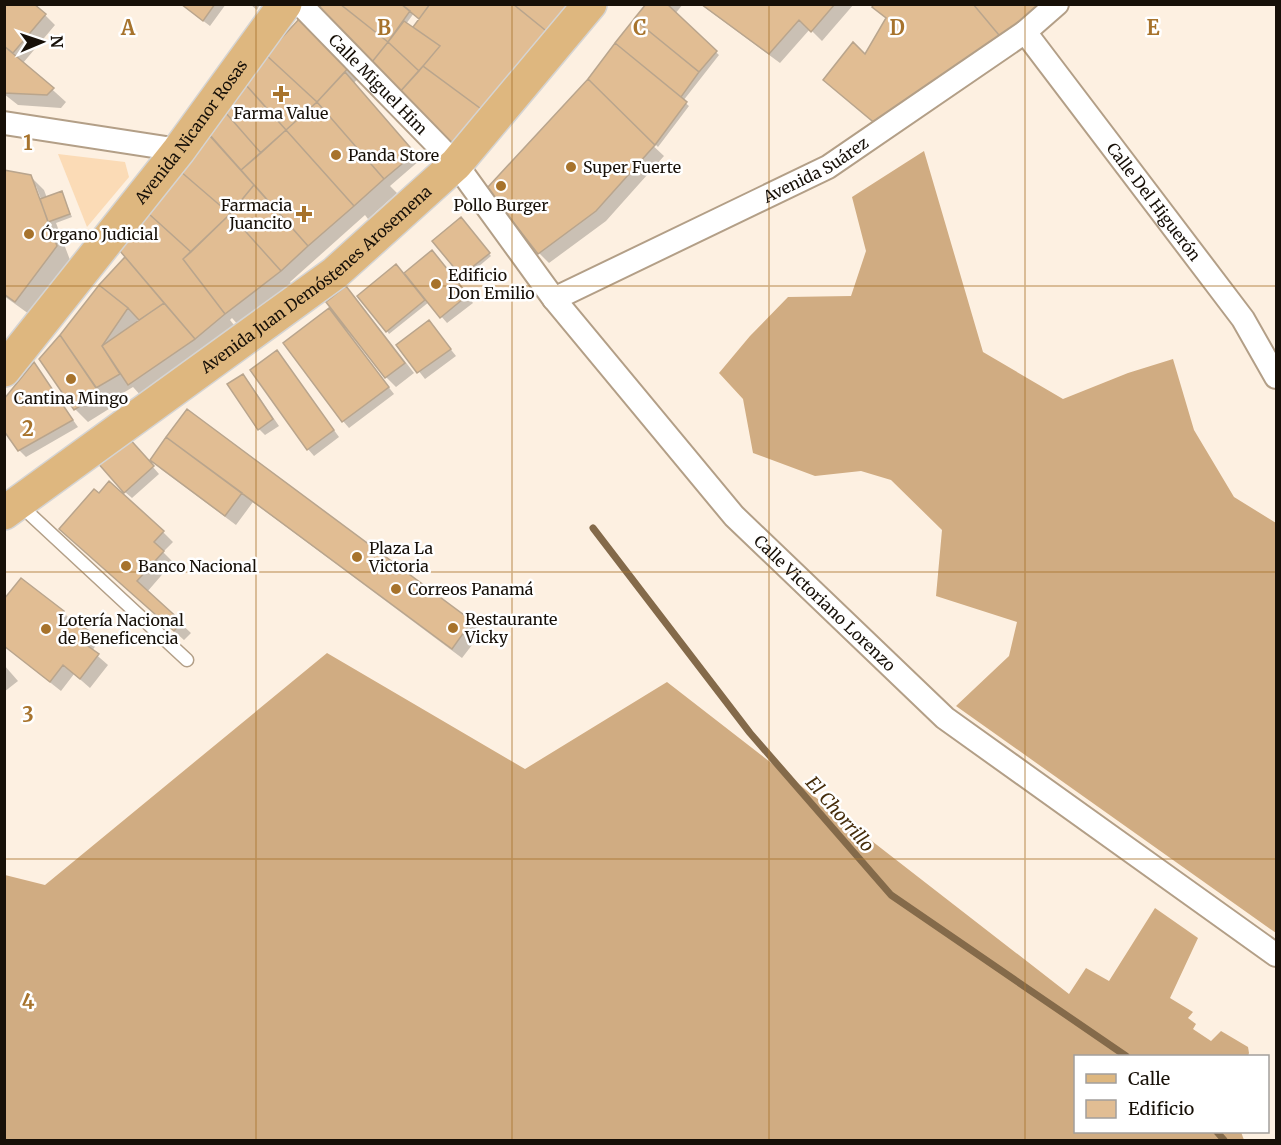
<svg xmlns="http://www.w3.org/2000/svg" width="1281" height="1145" font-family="Merriweather,serif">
	<rect width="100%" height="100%" fill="#fdf0e1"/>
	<path fill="#fbdbb6" d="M 58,154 L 125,162 L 129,177 L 87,227 Z"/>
	<path fill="#d0ac82" d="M 924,151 L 983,352 L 1063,399 L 1128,373 L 1173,359 L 1194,430 L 1234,497 L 1276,523 L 1276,933 L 956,706 L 1009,656 L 1017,622 L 936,596 L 942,530 L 891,480 L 861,471 L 815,476 L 753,453 L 743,399 L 719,373 L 750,336 L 788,297 L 851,296 L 866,251 L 852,197 Z
		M 327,653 L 525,769 L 667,682 L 1069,994 L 1086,968 L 1109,981 L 1155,908 L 1198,938 L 1170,998 L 1193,1012 L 1188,1018 L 1196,1024 L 1193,1029 L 1211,1041 L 1221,1031 L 1248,1047 L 1249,1053 L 1248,1056 L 1076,1056 L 1076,1132 L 1241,1132 L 1244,1140 L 5,1140 L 5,875 L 45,885 Z"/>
	<path fill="#0003" fill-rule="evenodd" d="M 4,4 L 45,15 L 55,25 L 23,63 L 66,102 L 61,108 L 18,105 L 4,94 Z
		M 181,4 L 226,4 L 210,26 Z
		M 250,4 L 260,4 L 257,10 Z
		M 594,4 L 486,112 L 316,15 ZM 414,13 L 421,19 L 420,34 L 406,24 Z
		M 648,4 L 683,4 L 675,14 L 719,55 L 683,101 L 689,106 L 658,147 L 650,139 L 648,141 L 664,156 L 606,221 L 549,263 L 539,253 L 589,80 Z
		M 700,4 L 854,4 L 822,41 L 810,29 L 780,63 Z
		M 301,20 L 360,76 L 354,83 L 420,160 L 390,186 L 397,193 L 368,219 L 365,215 L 290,282 L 293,286 L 239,326 L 232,318 L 230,320 L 234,325 L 143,398 L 133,387 L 108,402 L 112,407 L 88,422 L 75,409 L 130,264 L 218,142 Z
		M 4,172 L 30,176 L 44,190 L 47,198 L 61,192 L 72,217 L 56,223 L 70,260 L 29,314 L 4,296 ZM 33,186 L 36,186 L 47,215 L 44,216 Z
		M 463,222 L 491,256 L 465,278 L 434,241 Z
		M 438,258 L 473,303 L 447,323 L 429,302 L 389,334 L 387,331 L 409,282 Z
		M 346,288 L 356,298 L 414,373 L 396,387 L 386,377 L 328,302 Z
		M 329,310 L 394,394 L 349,428 L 343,421 Z
		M 429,322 L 456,356 L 425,379 L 399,346 Z
		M 277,352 L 339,437 L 314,456 L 308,449 Z
		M 34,365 L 78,427 L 26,457 L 19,450 Z
		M 243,376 L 249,382 L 279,426 L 265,435 L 259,429 Z
		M 187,411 L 472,622 L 482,632 L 462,658 L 253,502 L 236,525 L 162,470 L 152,460 Z
		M 133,444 L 159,474 L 132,498 L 125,492 Z
		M 163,532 L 173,542 L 163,552 L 173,562 L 147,592 L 191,633 L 184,640 L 71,539 Z
		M 63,612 L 73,622 L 69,627 L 72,629 L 77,623 L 98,642 L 92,651 L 108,665 L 90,688 L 74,674 L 61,691 L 4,646 Z
		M 4,665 L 18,681 L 4,692 Z"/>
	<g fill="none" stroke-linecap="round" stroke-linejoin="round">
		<path stroke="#846a4a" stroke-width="7" d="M 593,528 L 750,733 L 891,895 L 1126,1056
			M 1217,1132 L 1224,1140"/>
	</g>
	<path fill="#e1bd93" stroke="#b9a58d" stroke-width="1.5" d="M 4,4 L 34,4 L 46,14 L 13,53 L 4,46 Z
		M 181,4 L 215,4 L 203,21 Z
		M 322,4 L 340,4 L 388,42 L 368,67 L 314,15 Z
		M 340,4 L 401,4 L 410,11 L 388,42 Z
		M 401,4 L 430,4 L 419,19 Z
		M 430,4 L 513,4 L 555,38 L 488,114 L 423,66 L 440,46 L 413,27 Z
		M 513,4 L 583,4 L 555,38 Z
		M 646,4 L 667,4 L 717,51 L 699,72 L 634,19 Z
		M 701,4 L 835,4 L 811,32 L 799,20 L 769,54 Z
		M 874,4 L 973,4 L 1004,41 L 877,125 L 823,80 L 853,42 L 865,54 L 886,18 L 872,7 Z
		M 973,4 L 1035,4 L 1039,10 L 1004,41 Z
		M 300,18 L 351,65 L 317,102 L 266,55 Z
		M 634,19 L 699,72 L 681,97 L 615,43 Z
		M 404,21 L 440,46 L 419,71 L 388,42 Z
		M 388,42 L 419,71 L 398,94 L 368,67 Z
		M 615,43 L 687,102 L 655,145 L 588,79 Z
		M 4,46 L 54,88 L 47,95 L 4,93 Z
		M 266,55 L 317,102 L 286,130 L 246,85 Z
		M 423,66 L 488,114 L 455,148 L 398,94 Z
		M 345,72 L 415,153 L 384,179 L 317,102 Z
		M 588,79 L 655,145 L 596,211 L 538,254 L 487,188 Z
		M 246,85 L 286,130 L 261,153 L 225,112 Z
		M 317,102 L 384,179 L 354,206 L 286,130 Z
		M 225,112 L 261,153 L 241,170 L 209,134 Z
		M 286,130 L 354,206 L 308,246 L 241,170 Z
		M 210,136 L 254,185 L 230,214 L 180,171 Z
		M 4,170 L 31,175 L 57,246 L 15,302 L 4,294 Z
		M 180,171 L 230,214 L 191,252 L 149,214 Z
		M 254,185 L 308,246 L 281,271 L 230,214 Z
		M 62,191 L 70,214 L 48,222 L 40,199 Z
		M 149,214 L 191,252 L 183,259 L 225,314 L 195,339 L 120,251 Z
		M 230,214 L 281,271 L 225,314 L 183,259 Z
		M 461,217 L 490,253 L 461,276 L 432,241 Z
		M 432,250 L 468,295 L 440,318 L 404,273 Z
		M 125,257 L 164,303 L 139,320 L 128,308 L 99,285 Z
		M 396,264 L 425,300 L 386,332 L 357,296 Z
		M 99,285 L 128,308 L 102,346 L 120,374 L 96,388 L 60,335 Z
		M 346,286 L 405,363 L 385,378 L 326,302 Z
		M 164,303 L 195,339 L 128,385 L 102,346 Z
		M 329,308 L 389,387 L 342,422 L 283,343 Z
		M 429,320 L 451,349 L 417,373 L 396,345 Z
		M 60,335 L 100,393 L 74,410 L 39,359 Z
		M 277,350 L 334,430 L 307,450 L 250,370 Z
		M 34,362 L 73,420 L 18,451 L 4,431 L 4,399 Z
		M 243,374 L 273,419 L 258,430 L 227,384 Z
		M 187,409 L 472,621 L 452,649 L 166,437 Z
		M 127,436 L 154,466 L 124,493 L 97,462 Z
		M 166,437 L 242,493 L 225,516 L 150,460 Z
		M 109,481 L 164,531 L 154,542 L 164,551 L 137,581 L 182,622 L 174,631 L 59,529 L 94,489 L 99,493 Z
		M 21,578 L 64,611 L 59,617 L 72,627 L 77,621 L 89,631 L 81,641 L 99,654 L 80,679 L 63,665 L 50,682 L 4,646 L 4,599 Z"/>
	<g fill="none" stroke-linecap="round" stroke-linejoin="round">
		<g stroke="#b39f87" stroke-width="15">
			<path id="lane" d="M 19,504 L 187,660"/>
		</g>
		<g stroke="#b39f87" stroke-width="26">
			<g id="street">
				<path id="s1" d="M 300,4 L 456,164 L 554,299 L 734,516 L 945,718 L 1276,955"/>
				<path id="s2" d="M 1025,32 L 1243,319 L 1276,377"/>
				<path d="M 4,123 L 179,150"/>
				<path id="s3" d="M 554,299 L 828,167 L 1025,32 L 1057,4"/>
			</g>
		</g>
		<g stroke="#d5d4d3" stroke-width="36">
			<g id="primary">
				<path id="s4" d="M 4,370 L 179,150 L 285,4"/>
				<path id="s5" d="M 4,513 L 335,273 L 456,164 L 590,4"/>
			</g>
		</g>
		<use href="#lane" stroke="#fff" stroke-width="12"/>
		<use href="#street" stroke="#fff" stroke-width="22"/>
		<use href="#primary" stroke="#deb77f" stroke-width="33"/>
	</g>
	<path fill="none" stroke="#a7732c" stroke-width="1.5" stroke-opacity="0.55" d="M 256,4 L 256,1140M 512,4 L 512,1140M 769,4 L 769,1140M 1025,4 L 1025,1140M 4,286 L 1276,286M 4,572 L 1276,572M 4,859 L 1276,859"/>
	<g fill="#a7732c" stroke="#fff" stroke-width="2">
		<path d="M278 85h6v6h6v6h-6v6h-6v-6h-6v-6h6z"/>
		<circle cx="336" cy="155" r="6"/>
		<circle cx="571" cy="167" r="6"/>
		<circle cx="501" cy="186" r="6"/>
		<path d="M301 205h6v6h6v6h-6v6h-6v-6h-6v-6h6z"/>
		<circle cx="29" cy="234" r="6"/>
		<circle cx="436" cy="284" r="6"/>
		<circle cx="71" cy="379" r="6"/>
		<circle cx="357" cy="557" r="6"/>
		<circle cx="126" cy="566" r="6"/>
		<circle cx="396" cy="589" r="6"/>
		<circle cx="453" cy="628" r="6"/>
		<circle cx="46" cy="629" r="6"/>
	</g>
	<g text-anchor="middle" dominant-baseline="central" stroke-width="5" stroke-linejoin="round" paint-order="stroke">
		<g font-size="16" fill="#171008" stroke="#fff">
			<text stroke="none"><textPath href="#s1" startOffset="112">Calle Miguel Him</textPath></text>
			<text stroke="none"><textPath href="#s4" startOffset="303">Avenida Nicanor Rosas</textPath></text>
			<text stroke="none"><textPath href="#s3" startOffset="292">Avenida Suárez</textPath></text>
			<text stroke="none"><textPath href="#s2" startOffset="213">Calle Del Higuerón</textPath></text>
			<text stroke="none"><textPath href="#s5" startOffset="390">Avenida Juan Demóstenes Arosemena</textPath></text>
			<text stroke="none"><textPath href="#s1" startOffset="798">Calle Victoriano Lorenzo</textPath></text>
		</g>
		<g font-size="16" fill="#171008" stroke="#fff" text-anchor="start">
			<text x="281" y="113" text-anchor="middle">Farma Value</text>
			<text x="348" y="155">Panda Store</text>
			<text x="583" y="167">Super Fuerte</text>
			<text x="292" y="205" text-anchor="end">Farmacia<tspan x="292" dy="18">Juancito</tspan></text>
			<text x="501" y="205" text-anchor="middle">Pollo Burger</text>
			<text x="41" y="234">Órgano Judicial</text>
			<text x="448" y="275">Edificio<tspan x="448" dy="18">Don Emilio</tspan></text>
			<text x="71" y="398" text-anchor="middle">Cantina Mingo</text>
			<text x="369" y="548">Plaza La<tspan x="369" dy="18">Victoria</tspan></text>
			<text x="138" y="566">Banco Nacional</text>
			<text x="408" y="589">Correos Panamá</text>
			<text x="465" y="619">Restaurante<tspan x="465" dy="18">Vicky</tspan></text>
			<text x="58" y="620">Lotería Nacional<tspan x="58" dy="18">de Beneficencia</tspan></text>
		</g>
		<g font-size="18" font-style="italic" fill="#462d0b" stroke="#fff">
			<text transform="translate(840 814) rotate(49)">El Chorrillo</text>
		</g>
	</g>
	<g font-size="20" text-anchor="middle" font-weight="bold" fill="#a7732c" stroke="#fff" stroke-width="5" stroke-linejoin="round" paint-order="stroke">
		<text x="128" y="35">A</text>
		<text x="384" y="35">B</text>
		<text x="640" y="35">C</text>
		<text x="897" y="35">D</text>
		<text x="1153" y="35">E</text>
		<text x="28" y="150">1</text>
		<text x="28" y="436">2</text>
		<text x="28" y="722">3</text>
		<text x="28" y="1009">4</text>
	</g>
	<rect width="1281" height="1145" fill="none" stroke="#171008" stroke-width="12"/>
	<rect x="1074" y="1055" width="195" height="78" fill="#ffffff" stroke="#a29f9c" stroke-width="1.5"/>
	<rect x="1086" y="1074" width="30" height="9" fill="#deb77f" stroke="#a29f9c" stroke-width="1.5"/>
	<text x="1128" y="1085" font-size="18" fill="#171008">Calle</text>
	<rect x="1086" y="1100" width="30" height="18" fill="#e1bd93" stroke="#a29f9c" stroke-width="1.5"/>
	<text x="1128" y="1115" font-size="18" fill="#171008">Edificio</text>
	<g transform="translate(42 42) rotate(88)" stroke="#ffffff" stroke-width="4.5" paint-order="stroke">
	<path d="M0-4.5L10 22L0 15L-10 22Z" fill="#171008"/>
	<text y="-9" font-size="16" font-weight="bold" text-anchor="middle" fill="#171008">N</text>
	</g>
</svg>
